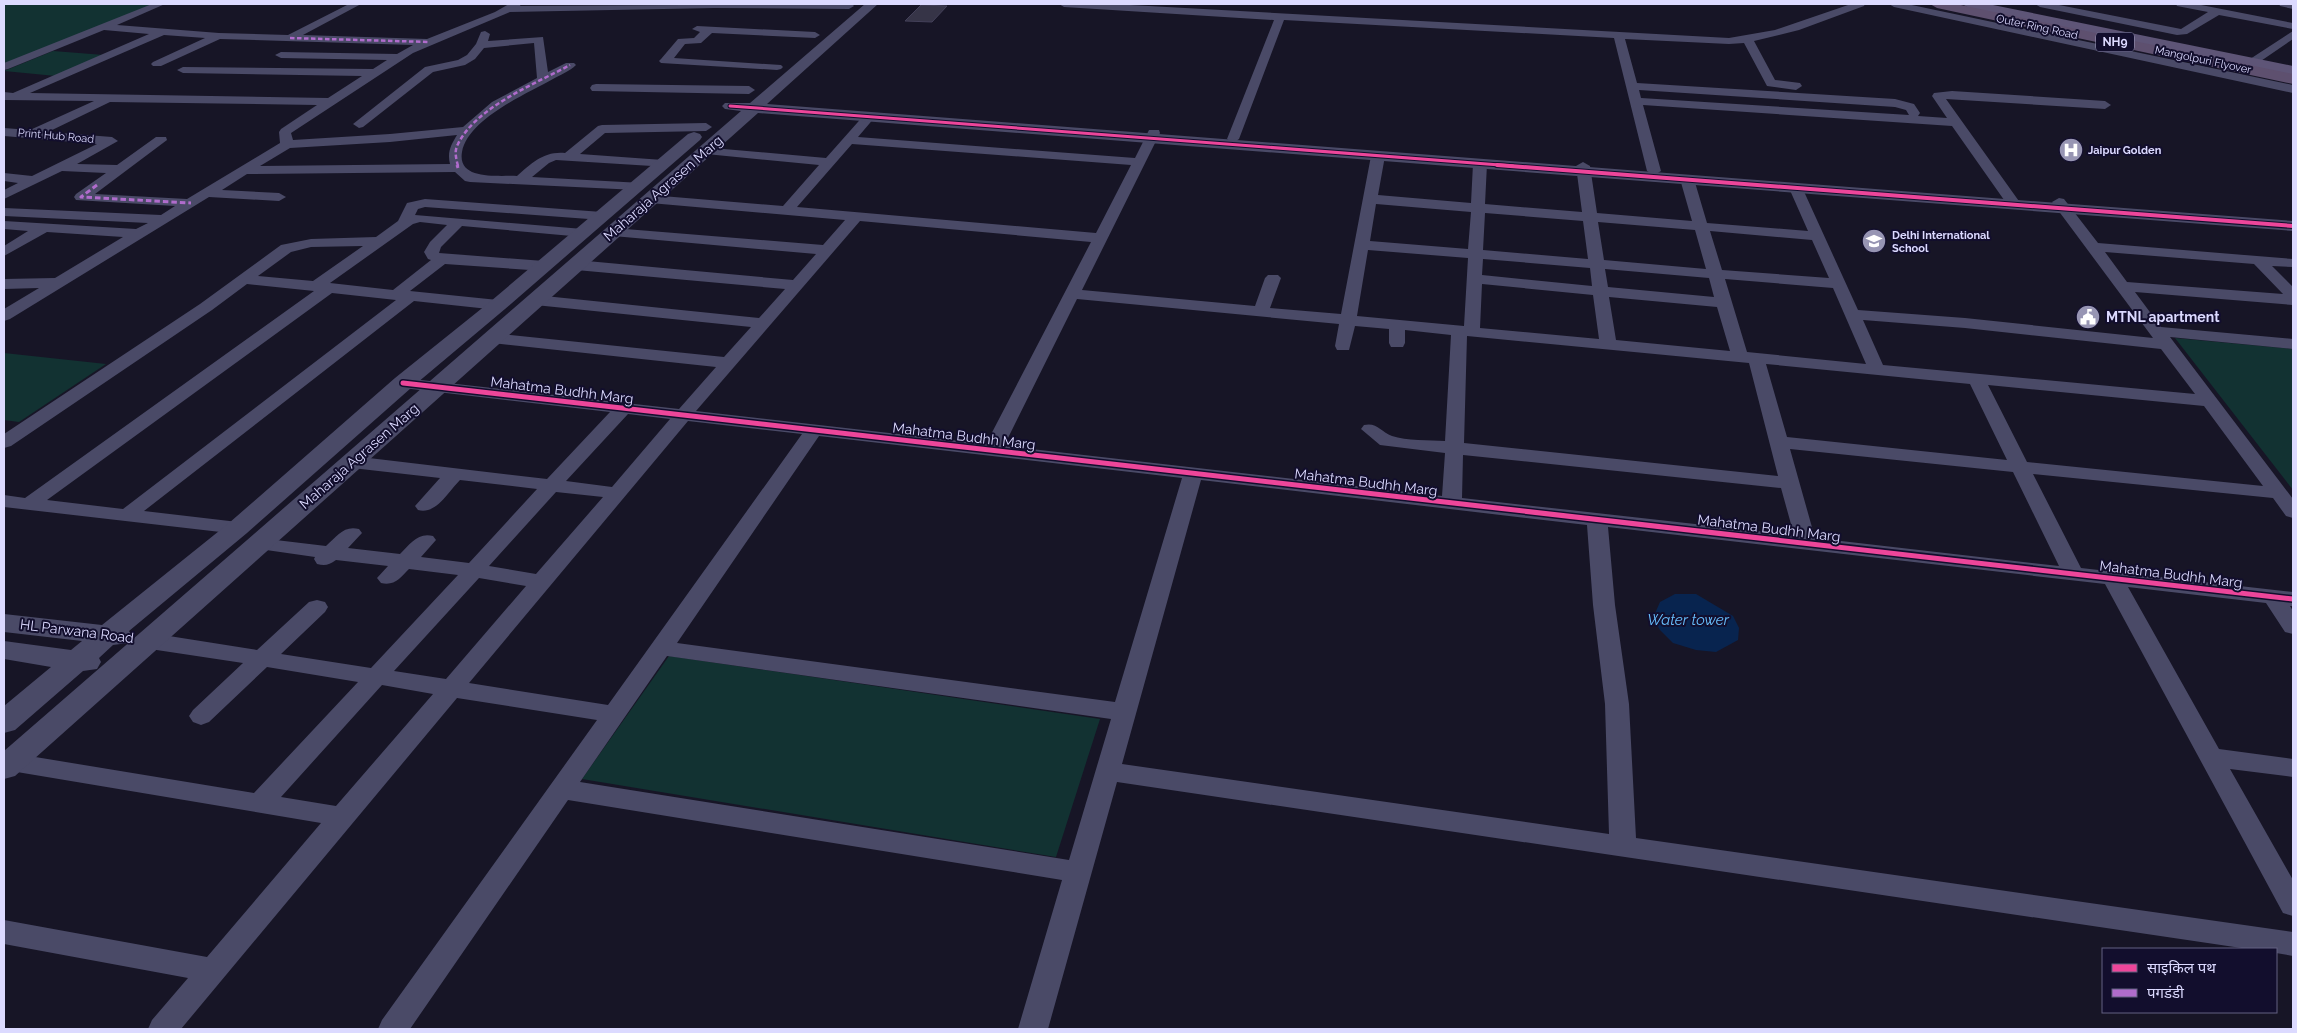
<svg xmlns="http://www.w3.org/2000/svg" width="2297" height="1033" font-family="Raleway,'Noto Sans Devanagari',sans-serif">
	<rect width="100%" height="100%" fill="#171526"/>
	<path fill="#123232" d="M 4,4 L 155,4 L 4,65 Z
		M 53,51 L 104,55 L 56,76 L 4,71 Z
		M 2175,338 L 2293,349 L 2293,490 Z
		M 4,353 L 106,364 L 19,422 L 4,420 Z
		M 669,656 L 1100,719 L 1056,857 L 582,779 Z"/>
	<path fill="#08244f" d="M 1675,594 L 1696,594 L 1733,616 L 1739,628 L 1738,640 L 1716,652 L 1696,650 L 1673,643 L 1660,630 L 1653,618 L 1660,602 Z"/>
	<path fill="#363447" stroke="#434059" d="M 921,5 L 947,6 L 932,22 L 905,21 Z"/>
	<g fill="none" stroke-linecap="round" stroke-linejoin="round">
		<path fill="#4a4a67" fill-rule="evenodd" d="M 152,4 L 165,4 L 117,25 L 219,33 L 288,35 L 349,4 L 361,4 L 303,35 L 427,39 L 495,12 L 509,4 L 521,4 L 520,6 L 852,4 L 854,6 L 849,9 L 714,8 L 510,12 L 413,53 L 291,133 L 293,140 L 390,134 L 463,127 L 492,102 L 537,78 L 534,43 L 484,48 L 475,59 L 465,65 L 433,72 L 363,127 L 359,128 L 353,124 L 425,67 L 458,60 L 467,55 L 476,44 L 481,32 L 485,31 L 490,34 L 488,41 L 543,37 L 548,72 L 566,63 L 574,63 L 576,65 C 570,71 560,75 553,79 C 526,94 468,119 462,152 C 457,181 499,175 517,176 C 532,163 544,151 565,153 L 598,126 L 602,125 L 706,123 L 712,127 L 706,131 L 605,133 L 580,154 L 663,160 L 668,161 L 670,164 L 668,167 L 556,160 L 549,163 L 532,177 L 642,183 L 644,186 L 642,189 L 637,190 L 470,182 L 465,181 L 455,172 L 247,174 L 222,190 L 279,193 L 286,197 L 279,201 L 209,197 L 10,319 L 4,321 L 4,309 L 39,288 L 4,289 L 4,279 L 55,278 L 123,237 L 47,232 L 4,256 L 4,246 L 28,231 L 4,229 L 4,221 L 136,229 L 148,223 L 4,216 L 4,208 L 161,215 L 175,206 L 76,200 L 74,197 L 76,194 L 106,173 L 62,171 L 4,199 L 4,190 L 18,183 L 4,181 L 4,173 L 32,176 L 97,144 L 4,136 L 4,128 L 30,130 L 94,101 L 4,100 L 4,92 L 13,93 L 149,34 L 104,30 L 8,69 L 4,70 L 4,63 ZM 164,35 L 205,38 L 153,62 L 151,64 L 153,66 L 161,66 L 220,39 L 413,45 L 397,54 L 281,52 L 275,55 L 281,58 L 387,60 L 373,69 L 183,67 L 177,70 L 183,73 L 362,76 L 328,98 L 30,93 ZM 110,102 L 317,105 L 281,129 L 279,132 L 280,143 L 187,199 L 95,194 L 167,140 L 166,137 L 156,137 L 117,165 L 77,164 L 118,141 L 112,137 L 48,132 ZM 457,135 C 451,145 447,152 450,164 L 260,166 L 290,148 L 390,142 Z
			M 1059,4 L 1112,4 L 1729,38 L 1775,30 L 1851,4 L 1865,4 L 1864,6 L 1799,30 L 1754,41 L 1775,80 L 1800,83 L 1802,86 L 1796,90 L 1767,86 L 1744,43 L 1729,44 L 1625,39 L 1637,83 L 1895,99 L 1914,104 L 1920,113 L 1918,116 L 1947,118 L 1932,96 L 1934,93 L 1952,91 L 2105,101 L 2111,105 L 2105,109 L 1946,99 L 2021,204 L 2014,208 L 2009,207 L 1952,126 L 1643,105 L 1661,171 L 1654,175 L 1647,171 L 1614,38 L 1284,20 L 1239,139 L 1233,143 L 1227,139 L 1274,20 L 1064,7 ZM 1639,90 L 1895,107 L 1906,110 L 1909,115 L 1641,98 Z
			M 1889,4 L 1907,4 L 2293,85 L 2293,93 L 1894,7 Z
			M 2035,4 L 2054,4 L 2181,29 L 2208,12 L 2177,6 L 2176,4 L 2196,4 L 2293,23 L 2293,29 L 2219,15 L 2187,34 L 2177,35 L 2040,7 Z
			M 2279,4 L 2293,4 L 2293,9 L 2280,6 Z
			M 697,26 L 815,32 L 820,35 L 815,38 L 712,33 L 701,43 L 685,44 L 674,58 L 781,65 L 783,67 L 781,69 L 777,70 L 661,63 L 659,61 L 661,59 L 678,39 L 694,38 L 700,32 L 692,29 Z
			M 2293,31 L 2293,39 L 2255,65 L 2247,65 L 2245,63 L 2247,61 Z
			M 596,84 L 749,86 L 755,90 L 749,94 L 592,91 L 590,88 L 592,85 Z
			M 869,113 L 875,117 L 858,137 L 1135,158 L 1149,130 L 1159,130 L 1160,133 L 1082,290 L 1255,306 L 1265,278 L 1268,275 L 1278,275 L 1281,278 L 1270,308 L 1341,314 L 1371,156 L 1378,152 L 1385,156 L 1378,195 L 1471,203 L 1473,164 L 1480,160 L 1487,164 L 1485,204 L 1582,212 L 1576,166 L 1583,162 L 1590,166 L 1597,213 L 1692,221 L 1680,179 L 1687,175 L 1694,179 L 1707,223 L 1808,231 L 1789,188 L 1791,185 L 1801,185 L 1858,310 L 1965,318 L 2153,338 L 2052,202 L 2059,198 L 2064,199 L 2098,243 L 2293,259 L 2293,267 L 2272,266 L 2293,287 L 2293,305 L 2135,292 L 2161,327 L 2293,339 L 2293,349 L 2170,337 L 2293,499 L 2293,518 L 2286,516 L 2273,498 L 2033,474 L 2081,568 L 2293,592 L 2293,606 L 2290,606 L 2293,611 L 2293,634 L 2285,632 L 2266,603 L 2128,587 L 2219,749 L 2293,759 L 2293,777 L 2230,769 L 2293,880 L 2293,916 L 2283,913 L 2105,584 L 1608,527 L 1615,605 L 1629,704 L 1636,838 L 2293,932 L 2293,956 L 2276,953 L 2276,949 L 2248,949 L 1117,782 L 1048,1029 L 1018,1029 L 1062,880 L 568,800 L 410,1029 L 378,1029 L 382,1020 L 597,720 L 457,698 L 181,1029 L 148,1029 L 152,1020 L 188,978 L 4,944 L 4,920 L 207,957 L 321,823 L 11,771 L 4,769 L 4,755 L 11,753 L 254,793 L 358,682 L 267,667 L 209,722 L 201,725 L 193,722 L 189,716 L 193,710 L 243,663 L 150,649 L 142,646 L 139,641 L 142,636 L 150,633 L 257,650 L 309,602 L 317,600 L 325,602 L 328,607 L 325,612 L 281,654 L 371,668 L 458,575 L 409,569 C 400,578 395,586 381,583 L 377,578 L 388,566 L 336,560 C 329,565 325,566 317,564 L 314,559 L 315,557 L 252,548 L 249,544 L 252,540 L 259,538 L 326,546 C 337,536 344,525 359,529 L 362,533 L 348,548 L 400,554 C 410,544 418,532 433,536 L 436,540 L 421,557 L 469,563 L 537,489 L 460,480 C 448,492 436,515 418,510 L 415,506 L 440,478 L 352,468 L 345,466 L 343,462 L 345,458 L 352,456 L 547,479 L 610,412 L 403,388 L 397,387 L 394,383 L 397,379 L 403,378 L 679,409 L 716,367 L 492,343 L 486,342 L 484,338 L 486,334 L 492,333 L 724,357 L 751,327 L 535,305 L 529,303 L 527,300 L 529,297 L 535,295 L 759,318 L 785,289 L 576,270 L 571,268 L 568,265 L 571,262 L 576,260 L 793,280 L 816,254 L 613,236 L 606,232 L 613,228 L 823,245 L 845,220 L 650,203 L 643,199 L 650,195 L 783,206 L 819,165 L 706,154 L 699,150 L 701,147 L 826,158 L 865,114 ZM 852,144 L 1131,165 L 1096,233 L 797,207 ZM 1376,204 L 1471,212 L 1468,249 L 1370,241 ZM 1485,213 L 1583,221 L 1588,259 L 1483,250 ZM 860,221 L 1091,242 L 986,444 L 696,411 ZM 1598,222 L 1695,230 L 1706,269 L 1604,260 ZM 1710,231 L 1812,240 L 1829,278 L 1722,270 ZM 1368,250 L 1468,258 L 1464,326 L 1357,316 ZM 2105,252 L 2254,264 L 2283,294 L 2127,282 ZM 1483,259 L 1590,268 L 1592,286 L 1482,275 ZM 1605,269 L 1709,278 L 1714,297 L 1608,287 ZM 1725,279 L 1833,288 L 1866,364 L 1747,352 ZM 1482,284 L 1593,295 L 1599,339 L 1480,328 ZM 1609,297 L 1717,307 L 1730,351 L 1616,340 ZM 1077,299 L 1339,324 L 1335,346 L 1337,350 L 1349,350 L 1355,326 L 1389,329 L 1389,343 L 1391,347 L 1403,347 L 1405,343 L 1405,330 L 1451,335 L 1445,441 C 1430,440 1406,441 1392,436 C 1381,432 1377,422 1364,425 L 1361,429 L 1380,445 L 1445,453 L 1442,496 L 1004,446 ZM 1863,320 L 1965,328 L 2161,349 L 2195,394 L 1883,365 ZM 1467,336 L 1749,363 L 1778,476 L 1464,443 ZM 1766,364 L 1970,384 L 2007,460 L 1787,437 ZM 1988,385 L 2204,406 L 2263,486 L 2027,462 ZM 628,414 L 670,419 L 612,487 L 566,481 ZM 688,421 L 802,434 L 608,705 L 469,683 ZM 819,436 L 1182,478 L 1115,702 L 677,643 ZM 1790,449 L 2013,472 L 2059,566 L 1815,538 ZM 1463,455 L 1781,488 L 1794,535 L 1462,498 ZM 1201,480 L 1587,525 L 1593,605 L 1605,704 L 1609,834 L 1122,764 ZM 556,492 L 603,497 L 536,574 L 489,566 ZM 479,578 L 526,586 L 446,679 L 394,671 ZM 667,656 L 1111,719 L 1069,860 L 580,782 ZM 382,685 L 433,694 L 336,806 L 281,797 Z
			M 425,199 L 602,212 L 609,216 L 602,220 L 425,207 L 418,209 L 415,215 L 583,229 L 590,233 L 583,237 L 462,226 L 441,247 L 439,253 L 544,261 L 549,263 L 552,266 L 549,269 L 544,271 L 445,264 L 410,291 L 498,300 L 504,302 L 506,305 L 504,308 L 498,310 L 414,301 L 144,511 L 238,522 L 245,524 L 248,528 L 245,532 L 238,534 L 4,507 L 4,495 L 25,498 L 314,291 L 247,284 L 212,310 L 11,446 L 4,448 L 4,434 L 200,304 L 281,245 L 311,239 L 376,237 L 398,221 L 407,203 ZM 420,222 L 447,225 L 430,242 L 424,252 L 428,259 L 431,260 L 393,290 L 330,283 L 413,224 ZM 363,246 L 313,281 L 258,276 L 291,252 L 311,247 ZM 332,293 L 396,300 L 123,509 L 47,500 Z"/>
		<path fill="#4a4a67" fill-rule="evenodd" d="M 865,4 L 878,4 L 767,104 L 2293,221 L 2293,231 L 758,113 L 15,776 L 4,779 L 4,751 L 741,111 L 725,109 L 722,106 L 725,103 L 750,103 Z
			M 694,132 L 700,134 L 702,137 L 700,140 L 505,309 L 411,388 L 247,533 L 129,631 L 132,636 L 128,643 L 113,645 L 99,658 L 101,662 L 97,669 L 83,671 L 15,730 L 4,733 L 4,706 L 51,667 L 4,659 L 4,641 L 71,650 L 82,641 L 4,632 L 4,614 L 102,625 L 229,523 L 395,378 L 491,301 L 688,134 Z"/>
		<path fill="#5e5577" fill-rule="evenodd" d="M 1962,4 L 1988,4 L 2293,66 L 2293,76 L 1969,8 Z"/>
		<path fill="#5e506f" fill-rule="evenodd" d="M 1930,4 L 1956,4 L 2293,74 L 2293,84 L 1937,8 Z"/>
		<path stroke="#b06ccc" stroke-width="2.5" stroke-dasharray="4.5 2.5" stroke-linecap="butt" d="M 290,38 L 430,42
			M 458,166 C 456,158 454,151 458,144 C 476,107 535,84 570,65"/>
		<path stroke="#b06ccc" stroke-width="3" stroke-dasharray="5.5 3" stroke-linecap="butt" d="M 457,165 L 458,168
			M 97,185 L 81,197 L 191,203"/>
		<g stroke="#120e2d" stroke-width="5">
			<path id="cycleway-far2" d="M 730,106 L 1513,166"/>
		</g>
		<g stroke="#120e2d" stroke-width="6">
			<path id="cycleway-far1" d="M 1497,165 L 2293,226"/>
		</g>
		<g stroke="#120e2d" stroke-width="8">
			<path id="cycleway" d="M 403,383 L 2293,599"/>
		</g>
		<use href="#cycleway-far2" stroke="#ed469a" stroke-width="3"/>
		<use href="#cycleway-far1" stroke="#ed469a" stroke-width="4"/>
		<use href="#cycleway" stroke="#ed469a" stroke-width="5"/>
	</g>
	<defs>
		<g id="hospital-disc" transform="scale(1.25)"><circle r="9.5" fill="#9795b3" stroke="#120e2d"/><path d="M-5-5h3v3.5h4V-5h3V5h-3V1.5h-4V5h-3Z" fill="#fff"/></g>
		<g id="school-disc" transform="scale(1.25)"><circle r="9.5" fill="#9795b3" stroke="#120e2d"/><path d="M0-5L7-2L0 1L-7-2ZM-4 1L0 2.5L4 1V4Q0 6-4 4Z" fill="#fff"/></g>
		<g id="civic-disc" transform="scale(1.25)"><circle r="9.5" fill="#9795b3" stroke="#120e2d"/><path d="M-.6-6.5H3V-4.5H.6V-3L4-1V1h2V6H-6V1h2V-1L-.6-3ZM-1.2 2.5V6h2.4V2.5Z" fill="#fff"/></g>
	</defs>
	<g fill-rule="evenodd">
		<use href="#hospital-disc" x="2071" y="150"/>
		<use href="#school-disc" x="1874" y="241"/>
		<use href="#civic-disc" x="2088" y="317"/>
	</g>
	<g text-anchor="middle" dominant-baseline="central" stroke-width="4" stroke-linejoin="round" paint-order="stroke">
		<g font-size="11" fill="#dcdaff" stroke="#120e2d">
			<text transform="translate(2037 27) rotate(12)">Outer Ring Road</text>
			<text transform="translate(2203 60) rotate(12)">Mangolpuri Flyover</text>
			<text transform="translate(56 136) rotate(5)">Print Hub Road</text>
		</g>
		<g font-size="11" font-weight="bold" fill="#dcdaff" stroke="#120e2d" text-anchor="start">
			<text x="2088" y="150">Jaipur Golden</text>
			<text x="1892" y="235">Delhi International<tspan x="1892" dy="13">School</tspan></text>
		</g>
		<rect fill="#120e2d" stroke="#9f9dc0" stroke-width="1" x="2096" y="32.5" width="38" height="19" rx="4"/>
		<g font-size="12" font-weight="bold" fill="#dcdaff">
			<text x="2115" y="42">NH9</text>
		</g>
		<g font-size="14" fill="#dcdaff" stroke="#120e2d">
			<text transform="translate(663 188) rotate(-41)">Maharaja Agrasen Marg</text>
			<text transform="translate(562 390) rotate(7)">Mahatma Budhh Marg</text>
			<text transform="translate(964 436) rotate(7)">Mahatma Budhh Marg</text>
			<text transform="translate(359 456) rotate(-41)">Maharaja Agrasen Marg</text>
			<text transform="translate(1366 482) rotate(7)">Mahatma Budhh Marg</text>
			<text transform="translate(1769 528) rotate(7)">Mahatma Budhh Marg</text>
			<text transform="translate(2171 574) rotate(7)">Mahatma Budhh Marg</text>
			<text transform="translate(77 631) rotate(7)">HL Parwana Road</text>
		</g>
		<g font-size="14" font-weight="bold" fill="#dcdaff" stroke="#120e2d" text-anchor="start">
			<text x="2106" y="317">MTNL apartment</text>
		</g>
		<g font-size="15" font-style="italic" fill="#68c0ff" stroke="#120e2d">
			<text x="1688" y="620">Water tower</text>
		</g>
	</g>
	<rect width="2297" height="1033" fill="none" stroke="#dcdaff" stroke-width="10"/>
	<rect x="2102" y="948" width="175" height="65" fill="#120e2d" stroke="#636081"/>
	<rect x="2112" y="964" width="25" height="8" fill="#ed469a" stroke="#636081"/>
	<text x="2147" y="973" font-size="15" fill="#dcdaff">साइकिल पथ</text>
	<rect x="2112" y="989" width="25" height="8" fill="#b06ccc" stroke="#636081"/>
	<text x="2147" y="998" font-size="15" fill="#dcdaff">पगडंडी</text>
</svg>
